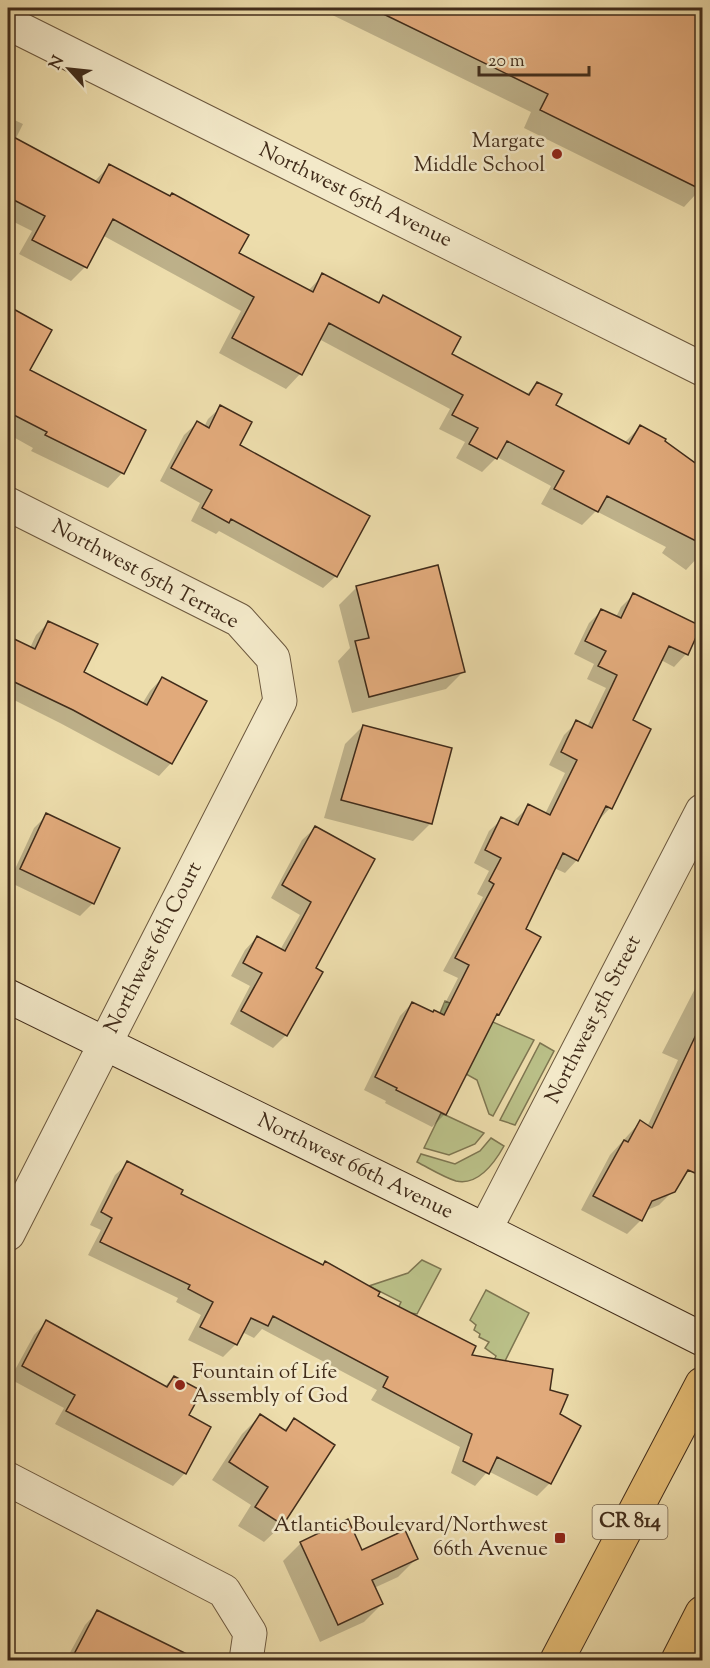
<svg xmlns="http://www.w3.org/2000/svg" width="710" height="1668" font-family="'Sorts Mill Goudy',serif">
	<rect width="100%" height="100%" fill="#edddac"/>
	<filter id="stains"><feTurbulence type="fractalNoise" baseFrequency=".00333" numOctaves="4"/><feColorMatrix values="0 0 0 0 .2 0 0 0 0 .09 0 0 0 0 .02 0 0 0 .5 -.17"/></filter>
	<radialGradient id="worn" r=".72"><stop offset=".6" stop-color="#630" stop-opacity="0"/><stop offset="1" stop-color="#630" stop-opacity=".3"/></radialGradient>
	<path fill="#bac088" stroke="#7e7651" stroke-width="1.5" d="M 445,1001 L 534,1040 L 493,1116 L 489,1114 L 477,1080 L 466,1074 L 440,1013 Z
		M 540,1043 L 554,1051 L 515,1125 L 500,1120 Z
		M 441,1113 L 484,1133 L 475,1144 L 449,1155 L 424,1148 Z
		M 491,1138 L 504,1146 C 495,1162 478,1186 456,1181 C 443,1177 429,1168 417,1162 L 421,1154 L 455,1164 L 480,1151 Z
		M 422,1260 L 441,1269 L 417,1314 L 411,1313 L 388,1355 L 378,1349 L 401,1302 L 369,1286 L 408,1273 Z
		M 486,1290 L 529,1313 L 481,1409 L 472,1405 L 496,1356 L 485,1348 L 489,1342 L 479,1337 L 480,1334 L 474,1330 L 476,1325 L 470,1320 Z"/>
	<path fill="#0003" d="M 318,8 L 702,8 L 702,197 L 696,194 L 684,207 L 524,128 L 531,112 Z
		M 8,117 L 23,124 L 15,140 L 94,182 L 109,166 L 237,254 L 308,291 L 323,275 L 376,304 L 383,297 L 450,354 L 526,395 L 537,384 L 554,405 L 624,443 L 640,427 L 702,470 L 702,558 L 699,556 L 686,570 L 662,553 L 666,547 L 596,511 L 582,525 L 541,504 L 551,486 L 497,457 L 482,472 L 456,458 L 465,442 L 439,429 L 450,409 L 319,339 L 300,374 L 286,389 L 219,353 L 241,311 L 102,235 L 85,267 L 71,281 L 19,254 L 32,231 L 8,219 Z
		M 8,308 L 50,330 L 28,371 L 144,431 L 122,473 L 108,488 L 31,451 L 33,448 L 8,434 Z
		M 221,407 L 238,446 L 336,576 L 323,588 L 219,531 L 216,534 L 191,521 L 200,503 L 160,481 L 184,435 L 197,423 L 204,427 L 208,419 Z
		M 356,588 L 464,671 L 446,689 L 352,713 L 338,661 L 350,648 L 339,605 Z
		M 633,595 L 686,654 L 674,667 L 661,660 L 631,721 L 610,808 L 598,821 L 577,860 L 565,873 L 554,868 L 524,929 L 498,1014 L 492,1020 L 445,1114 L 432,1127 L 385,1103 L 386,1101 L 364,1090 L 400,1016 L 412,1003 L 433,1014 L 439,1015 L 458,978 L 443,971 L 483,897 L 477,894 L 489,871 L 474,863 L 489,831 L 502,819 L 513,824 L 516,819 L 529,806 L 545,814 L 565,773 L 549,765 L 564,735 L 577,722 L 587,727 L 606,688 L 587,679 L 594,664 L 574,654 L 589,623 L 602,610 L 616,617 L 621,607 Z
		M 49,622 L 82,673 L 142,704 L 150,691 L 162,678 L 171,763 L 159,776 L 60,723 L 8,697 L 8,638 L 30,648 L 36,635 Z
		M 363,726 L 431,823 L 413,841 L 324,818 L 345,744 Z
		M 47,815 L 93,903 L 80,916 L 9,882 L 34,828 Z
		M 315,828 L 314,968 L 286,1035 L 273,1048 L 230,1024 L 250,986 L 231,976 L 245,950 L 257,937 L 280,950 L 300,915 L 271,898 L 302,840 Z
		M 702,975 L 702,1140 L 673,1191 L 659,1205 L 645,1211 L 641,1220 L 627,1234 L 581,1210 L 610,1155 L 640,1122 L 647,1127 L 678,1060 L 662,1053 Z
		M 128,1163 L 179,1195 L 376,1296 L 469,1356 L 548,1391 L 558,1414 L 550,1483 L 537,1496 L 488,1471 L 475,1486 L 451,1473 L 460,1447 L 371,1400 L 377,1390 L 262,1329 L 254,1338 L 242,1332 L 236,1344 L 223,1357 L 188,1340 L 201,1315 L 176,1302 L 178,1298 L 88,1255 L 101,1230 L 90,1225 L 115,1175 Z
		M 46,1322 L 164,1387 L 174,1377 L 187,1416 L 185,1473 L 173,1486 L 55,1424 L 64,1408 L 10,1379 L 34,1335 Z
		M 260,1416 L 283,1431 L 294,1420 L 333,1445 L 282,1525 L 264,1542 L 238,1526 L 251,1505 L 212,1480 L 242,1434 Z
		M 347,1521 L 361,1552 L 416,1559 L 398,1577 L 374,1588 L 382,1604 L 364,1622 L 320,1642 L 283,1561 L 301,1543 Z
		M 97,1612 L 164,1645 L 156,1660 L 66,1660 L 85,1625 Z
		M 337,1654 L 357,1660 L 331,1660 Z"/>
	<path fill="#e1aa7b" stroke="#412c1a" stroke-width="1.5" d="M 371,8 L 702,8 L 702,190 L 540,110 L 548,94 Z
		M 8,134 L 99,183 L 109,164 L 170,196 L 172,193 L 249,235 L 239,253 L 313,292 L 322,273 L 379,303 L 383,295 L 461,337 L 452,354 L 529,395 L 537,382 L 562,394 L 556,405 L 629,444 L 640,425 L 666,439 L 665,441 L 702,468 L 702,544 L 607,496 L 598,512 L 554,489 L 564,471 L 507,441 L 497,459 L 469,444 L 478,428 L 452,415 L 463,395 L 329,323 L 302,375 L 232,338 L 254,297 L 113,219 L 87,268 L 32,240 L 45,216 L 8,197 Z
		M 8,306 L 52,330 L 30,370 L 146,430 L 124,474 L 45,435 L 47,432 L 8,412 Z
		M 220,405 L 252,422 L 240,445 L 370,516 L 337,577 L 231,519 L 229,523 L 202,508 L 212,490 L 171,468 L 197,421 L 209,428 Z
		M 438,565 L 465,672 L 369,697 L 355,641 L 369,638 L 356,586 Z
		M 633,593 L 701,626 L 688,655 L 669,646 L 633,720 L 651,729 L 612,809 L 606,806 L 578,861 L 563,853 L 526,929 L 541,937 L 499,1015 L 497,1014 L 446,1115 L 396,1090 L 397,1088 L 375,1077 L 412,1002 L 433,1012 L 434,1010 L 444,1015 L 469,965 L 455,958 L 494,884 L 489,881 L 501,858 L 485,850 L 501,817 L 518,825 L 528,804 L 550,815 L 577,760 L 561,752 L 576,720 L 592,728 L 617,675 L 598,666 L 606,651 L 585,641 L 601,609 L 621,618 Z
		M 48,621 L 98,644 L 84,672 L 147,705 L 162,677 L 207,701 L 172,764 L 73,710 L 8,679 L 8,636 L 35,649 Z
		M 363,725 L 452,748 L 432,824 L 341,800 Z
		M 46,813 L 120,848 L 94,904 L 20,869 Z
		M 315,826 L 375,859 L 316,968 L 323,972 L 287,1036 L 241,1011 L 262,973 L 243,963 L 257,936 L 285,951 L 311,902 L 282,885 Z
		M 702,1022 L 702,1176 L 688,1170 L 675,1192 L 652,1201 L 642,1221 L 593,1196 L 624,1140 L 628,1142 L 640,1120 L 652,1128 Z
		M 127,1161 L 183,1190 L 181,1194 L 323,1265 L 325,1261 L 380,1292 L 378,1296 L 476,1346 L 472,1355 L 553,1369 L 550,1390 L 568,1395 L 560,1414 L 581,1426 L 551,1484 L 497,1457 L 489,1474 L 463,1461 L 472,1434 L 383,1387 L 388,1377 L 273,1316 L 268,1326 L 251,1318 L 237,1345 L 200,1327 L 213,1302 L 188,1289 L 190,1285 L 100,1242 L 112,1218 L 101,1212 Z
		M 46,1320 L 167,1387 L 174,1376 L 202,1391 L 189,1415 L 211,1427 L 186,1474 L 66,1411 L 75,1395 L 22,1366 Z
		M 260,1414 L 286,1431 L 294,1418 L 335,1445 L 283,1525 L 255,1507 L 268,1487 L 229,1462 Z
		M 348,1519 L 362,1550 L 405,1530 L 418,1559 L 372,1580 L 383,1604 L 338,1625 L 300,1542 Z
		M 97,1610 L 199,1660 L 71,1660 Z"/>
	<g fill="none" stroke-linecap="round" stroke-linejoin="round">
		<g stroke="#6c583e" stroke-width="35">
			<path id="street" d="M 8,23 L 702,369
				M 8,504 L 239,620 L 273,658 L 280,701 L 8,1234
				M 485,1230 L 702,811
				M 8,1479 L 224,1591 L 250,1633 L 246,1660"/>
		</g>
		<g stroke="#412c1a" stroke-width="35">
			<path id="secondary" d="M 8,996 L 485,1230 L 702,1339"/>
		</g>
		<g stroke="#412c1a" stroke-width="35">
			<path id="primary" d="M 557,1660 L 702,1384
				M 678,1660 L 702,1613"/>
		</g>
		<use href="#street" stroke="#f3e9c9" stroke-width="33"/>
		<use href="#secondary" stroke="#f3e9c9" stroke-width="33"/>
		<use href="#primary" stroke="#e6be76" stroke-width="33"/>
	</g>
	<g fill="#8f2418" stroke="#f3e9c9" stroke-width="2">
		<circle cx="557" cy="154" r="6"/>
		<circle cx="180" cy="1385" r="6"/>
		<rect x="554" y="1532" width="12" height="12" rx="3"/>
	</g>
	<g text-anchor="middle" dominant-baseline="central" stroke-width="5" stroke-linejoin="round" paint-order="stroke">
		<rect fill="#f3e9c9" stroke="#76654e" stroke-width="1.5" x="592.5" y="1505" width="75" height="34" rx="4.5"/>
		<g font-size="20" font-weight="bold" fill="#412c1a">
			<text x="630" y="1522">CR 814</text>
		</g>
		<g font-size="21" fill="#412c1a" stroke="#f3e9c9" text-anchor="end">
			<text x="545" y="142">Margate<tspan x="545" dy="24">Middle School</tspan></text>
			<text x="192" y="1373" text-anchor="start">Fountain of Life<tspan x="192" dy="24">Assembly of God</tspan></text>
			<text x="548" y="1526">Atlantic Boulevard/Northwest<tspan x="548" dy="24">66th Avenue</tspan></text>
		</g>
		<g font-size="21" fill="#412c1a" stroke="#f3e9c9">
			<text transform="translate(355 196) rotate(26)">Northwest 65th Avenue</text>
			<text transform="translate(145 575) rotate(28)">Northwest 65th Terrace</text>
			<text transform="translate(154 948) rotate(-63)">Northwest 6th Court</text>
			<text transform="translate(594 1020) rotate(-63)">Northwest 5th Street</text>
			<text transform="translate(355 1167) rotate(26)">Northwest 66th Avenue</text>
		</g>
	</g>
	<rect width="710" height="1668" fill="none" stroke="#edddac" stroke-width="30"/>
	<rect x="9" y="9" width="692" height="1650" fill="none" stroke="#412c1a" stroke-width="3"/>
	<rect x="15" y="15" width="680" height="1638" fill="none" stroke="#412c1a" stroke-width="1.5"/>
	<g transform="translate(69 69) rotate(297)" stroke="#f3e9c9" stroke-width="4.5" paint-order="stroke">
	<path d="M0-4.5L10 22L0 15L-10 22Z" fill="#412c1a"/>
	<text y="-9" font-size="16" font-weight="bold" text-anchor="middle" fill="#412c1a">N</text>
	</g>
	<path d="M479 66v9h110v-9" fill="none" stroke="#412c1a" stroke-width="3"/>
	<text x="488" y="66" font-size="18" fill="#412c1a" stroke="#f3e9c9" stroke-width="4.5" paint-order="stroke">20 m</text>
	<rect width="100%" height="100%" filter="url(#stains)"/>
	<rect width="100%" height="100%" fill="url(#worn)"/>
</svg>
